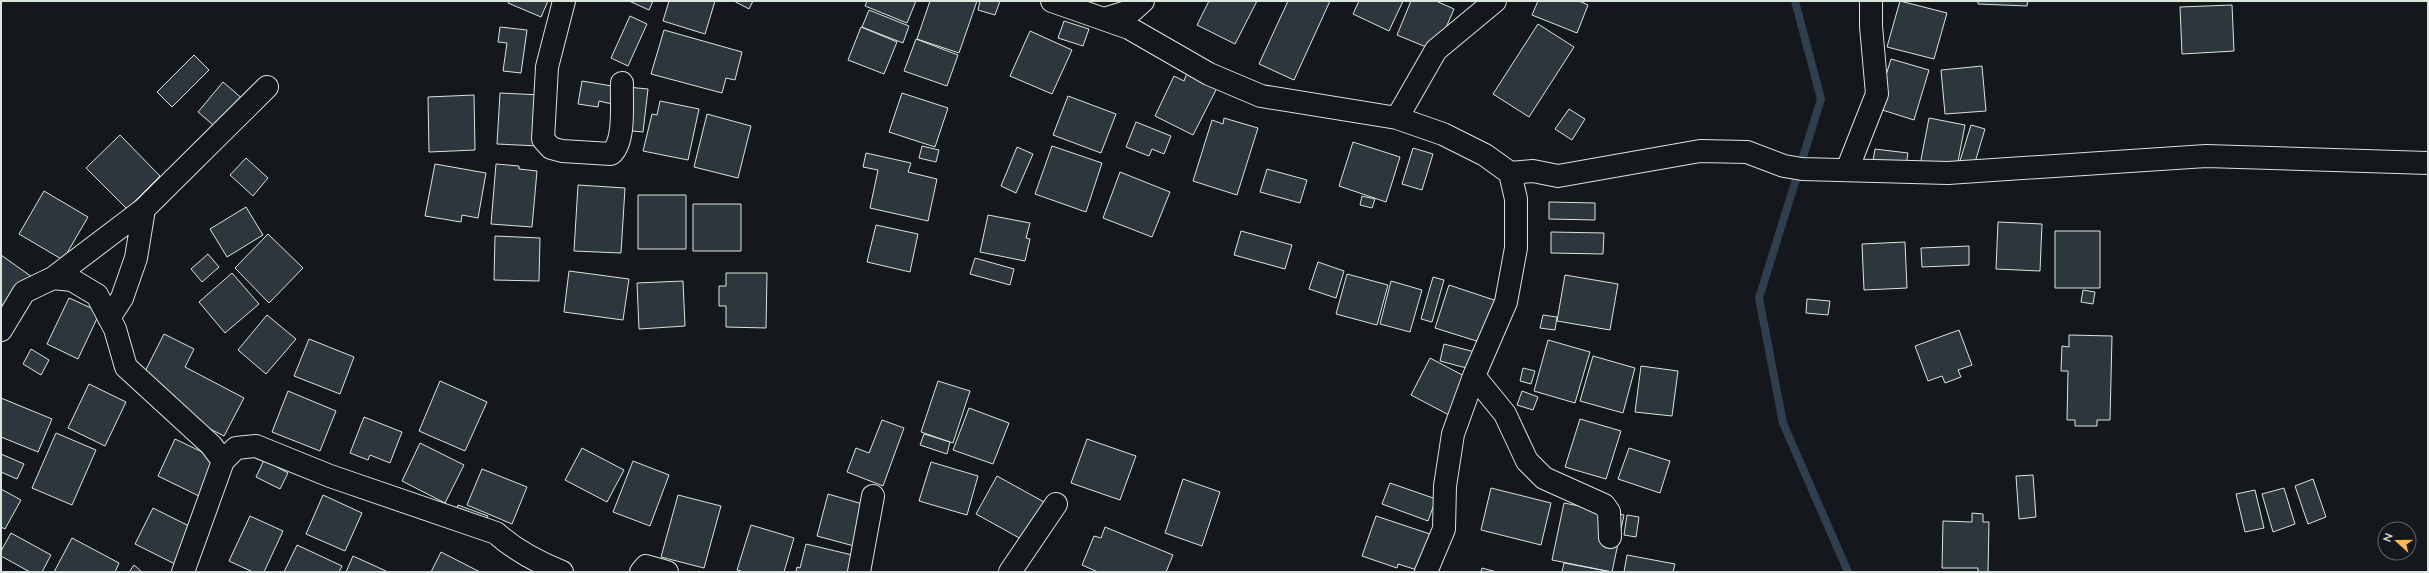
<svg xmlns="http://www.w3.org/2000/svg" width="2429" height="573" font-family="Mulish,sans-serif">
	<rect width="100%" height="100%" fill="#14181c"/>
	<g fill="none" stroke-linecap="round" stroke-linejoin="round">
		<path stroke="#2f3f4d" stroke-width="8" d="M 1795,1 L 1821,99 L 1759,298 L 1783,423 L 1848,572"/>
	</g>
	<path fill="#2c363c" stroke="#d8e6dc" d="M 509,1 L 548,1 L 541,17 L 508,3 Z
		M 629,1 L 653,1 L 649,10 Z
		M 669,1 L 715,1 L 705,34 L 663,21 Z
		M 734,1 L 753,1 L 749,9 Z
		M 867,1 L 916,1 L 907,23 L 865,6 Z
		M 930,1 L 977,1 L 959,53 L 917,39 Z
		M 980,1 L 1000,1 L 995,15 L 978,10 Z
		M 1209,1 L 1257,1 L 1235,44 L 1197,25 Z
		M 1288,1 L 1330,1 L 1294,80 L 1259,64 Z
		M 1359,1 L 1403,1 L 1389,31 L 1353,14 Z
		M 1411,1 L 1436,1 L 1454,9 L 1436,51 L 1397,35 Z
		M 1538,1 L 1579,1 L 1588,5 L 1577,33 L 1532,15 Z
		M 1900,1 L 1947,13 L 1934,59 L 1887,47 Z
		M 1978,1 L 2028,1 L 2027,6 L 1978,4 Z
		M 2232,5 L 2234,51 L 2182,54 L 2180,7 Z
		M 869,10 L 909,26 L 903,43 L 862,27 Z
		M 630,16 L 647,24 L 628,66 L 611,58 Z
		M 1064,21 L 1089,29 L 1083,46 L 1058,38 Z
		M 1538,24 L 1574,47 L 1529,117 L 1493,94 Z
		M 500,27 L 527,30 L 521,73 L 503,71 L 507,43 L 498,42 Z
		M 861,27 L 897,42 L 884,74 L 848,60 Z
		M 664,30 L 742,52 L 735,80 L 726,78 L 722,93 L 651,74 Z
		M 1030,31 L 1072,50 L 1052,94 L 1010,76 Z
		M 916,39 L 958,55 L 947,86 L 904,71 Z
		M 194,55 L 209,70 L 172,107 L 157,92 Z
		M 1891,59 L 1929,70 L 1914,120 L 1876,108 Z
		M 1982,66 L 1986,111 L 1945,114 L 1941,70 Z
		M 1187,73 L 1217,88 L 1193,135 L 1155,116 L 1174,76 L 1184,81 Z
		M 582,81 L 624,88 L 621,106 L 599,101 L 598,107 L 578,104 Z
		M 223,82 L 244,100 L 219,130 L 198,112 Z
		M 627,87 L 648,89 L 643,132 L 622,130 Z
		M 500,93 L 541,95 L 538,146 L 497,144 Z
		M 902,93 L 948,108 L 935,147 L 889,132 Z
		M 474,95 L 475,150 L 429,152 L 428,97 Z
		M 1068,96 L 1116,114 L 1101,153 L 1053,135 Z
		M 660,101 L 699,109 L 688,160 L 643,151 L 652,114 L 657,115 Z
		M 1569,109 L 1585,119 L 1572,140 L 1555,129 Z
		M 707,114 L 751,126 L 738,178 L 694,167 Z
		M 1224,118 L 1258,128 L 1237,195 L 1193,181 L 1212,120 L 1223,124 Z
		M 1929,118 L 1965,125 L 1956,172 L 1920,165 Z
		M 1136,122 L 1171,136 L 1164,154 L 1152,149 L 1149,156 L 1126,147 Z
		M 1971,125 L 1985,129 L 1973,169 L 1959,164 Z
		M 120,135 L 160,176 L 127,209 L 86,168 Z
		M 1353,142 L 1400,157 L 1386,202 L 1339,186 Z
		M 922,146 L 939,150 L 936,162 L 919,158 Z
		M 1052,146 L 1102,163 L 1086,212 L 1035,194 Z
		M 1017,147 L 1033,154 L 1016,193 L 1001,186 Z
		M 1413,148 L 1433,154 L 1422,190 L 1402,184 Z
		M 1875,149 L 1908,153 L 1905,172 L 1872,167 Z
		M 866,153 L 911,163 L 908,172 L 937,179 L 928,221 L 870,208 L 878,170 L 863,167 Z
		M 246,158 L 268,178 L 253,196 L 230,175 Z
		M 435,164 L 486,173 L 478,218 L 462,215 L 461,222 L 425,216 Z
		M 496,164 L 519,166 L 519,169 L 537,171 L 532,227 L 491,224 Z
		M 1267,169 L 1307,180 L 1300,203 L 1260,192 Z
		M 1120,172 L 1170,192 L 1152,237 L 1103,218 Z
		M 578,185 L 625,188 L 621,253 L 574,251 Z
		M 44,191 L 88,217 L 63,260 L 19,234 Z
		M 638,195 L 686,195 L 686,249 L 638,249 Z
		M 1362,196 L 1375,199 L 1372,208 L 1360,205 Z
		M 1549,202 L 1595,203 L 1595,220 L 1549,219 Z
		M 693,204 L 741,204 L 741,251 L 693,251 Z
		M 246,207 L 263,235 L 227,257 L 210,229 Z
		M 988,215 L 1030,223 L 1026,238 L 1030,239 L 1025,261 L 980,252 Z
		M 1998,222 L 2042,224 L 2040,271 L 1996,269 Z
		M 876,225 L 918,234 L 910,272 L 867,262 Z
		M 1241,231 L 1292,245 L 1285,269 L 1234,255 Z
		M 2055,231 L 2100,231 L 2100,288 L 2055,288 Z
		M 1551,232 L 1604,233 L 1603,254 L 1551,253 Z
		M 268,234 L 303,268 L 269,303 L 235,268 Z
		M 495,236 L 540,238 L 539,281 L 494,280 Z
		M 1905,242 L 1907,288 L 1864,290 L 1862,244 Z
		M 1969,246 L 1969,265 L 1922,267 L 1921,248 Z
		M 208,254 L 219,267 L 202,282 L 191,269 Z
		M 1,255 L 32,277 L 1,309 Z
		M 975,258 L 1014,269 L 1010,285 L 970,274 Z
		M 1318,262 L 1344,271 L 1336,298 L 1309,289 Z
		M 569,271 L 629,279 L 623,320 L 564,312 Z
		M 232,273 L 259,304 L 225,333 L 199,302 Z
		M 726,273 L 767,273 L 766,328 L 726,327 L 726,306 L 719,306 L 719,286 L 726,286 Z
		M 1347,274 L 1388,285 L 1377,325 L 1336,314 Z
		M 1565,275 L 1618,284 L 1610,330 L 1557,321 Z
		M 1433,277 L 1444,280 L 1432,322 L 1421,319 Z
		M 683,281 L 685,326 L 639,329 L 637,283 Z
		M 1391,281 L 1422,290 L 1410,332 L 1380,324 Z
		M 1449,285 L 1497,301 L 1483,343 L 1435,328 Z
		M 2083,290 L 2095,292 L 2093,304 L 2081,302 Z
		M 69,298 L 100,312 L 78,359 L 47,344 Z
		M 1807,299 L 1830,301 L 1828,315 L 1806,313 Z
		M 267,315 L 296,339 L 266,374 L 238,350 Z
		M 1543,315 L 1557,317 L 1555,330 L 1540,328 Z
		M 1959,330 L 1972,365 L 1958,370 L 1961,377 L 1945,383 L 1942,376 L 1928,381 L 1915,346 Z
		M 164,334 L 194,349 L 185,367 L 244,398 L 224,436 L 135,391 Z
		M 2069,335 L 2112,336 L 2110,420 L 2097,420 L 2097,426 L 2075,426 L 2075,420 L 2067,420 L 2068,371 L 2061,371 L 2062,346 L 2069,347 Z
		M 309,339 L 354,357 L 340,394 L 294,376 Z
		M 1548,340 L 1590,352 L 1575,403 L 1534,391 Z
		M 1444,344 L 1479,353 L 1474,370 L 1440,361 Z
		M 31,349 L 49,360 L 41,375 L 23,364 Z
		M 1593,356 L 1635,368 L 1623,413 L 1580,401 Z
		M 1430,358 L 1468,378 L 1449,415 L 1411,395 Z
		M 1641,366 L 1678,371 L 1672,416 L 1635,412 Z
		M 1523,368 L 1535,371 L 1531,384 L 1520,381 Z
		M 440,381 L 487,402 L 465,451 L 419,431 Z
		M 938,381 L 970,391 L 953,443 L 921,432 Z
		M 89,384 L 126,402 L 105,446 L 68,428 Z
		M 288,391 L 336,411 L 320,451 L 272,432 Z
		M 1522,391 L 1538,397 L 1533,410 L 1517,405 Z
		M 1,398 L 52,419 L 38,452 L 1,437 Z
		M 969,408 L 1009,423 L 993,464 L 953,450 Z
		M 364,417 L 402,432 L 390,463 L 370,455 L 368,460 L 350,453 Z
		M 1580,419 L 1621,431 L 1606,479 L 1565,467 Z
		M 882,420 L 904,428 L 883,486 L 847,472 L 856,448 L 869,453 Z
		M 56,433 L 96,450 L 72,505 L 32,488 Z
		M 924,434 L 950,442 L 947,454 L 920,445 Z
		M 175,439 L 217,459 L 199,496 L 158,476 Z
		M 1087,439 L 1136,456 L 1120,500 L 1071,483 Z
		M 420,443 L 464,465 L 445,503 L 402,481 Z
		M 582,448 L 624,470 L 607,502 L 565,480 Z
		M 1629,448 L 1670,461 L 1660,493 L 1618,479 Z
		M 1,454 L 24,464 L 17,479 L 1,472 Z
		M 264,460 L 288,473 L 280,489 L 256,477 Z
		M 633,461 L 669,475 L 650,526 L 613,512 Z
		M 931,462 L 978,476 L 967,515 L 919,501 Z
		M 482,469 L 527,487 L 512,524 L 467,505 Z
		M 2033,475 L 2036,517 L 2019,519 L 2016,476 Z
		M 997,476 L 1044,502 L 1023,540 L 976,514 Z
		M 1183,479 L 1220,492 L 1202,546 L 1165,533 Z
		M 2313,479 L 2326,517 L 2308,524 L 2295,486 Z
		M 1390,483 L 1436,499 L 1428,521 L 1382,504 Z
		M 1491,488 L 1551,503 L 1541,545 L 1481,530 Z
		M 2284,488 L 2295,524 L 2273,532 L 2262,494 Z
		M 1,489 L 21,500 L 5,529 L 1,527 Z
		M 2255,490 L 2264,528 L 2245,532 L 2236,494 Z
		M 828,494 L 866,505 L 854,546 L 817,536 Z
		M 323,495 L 362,513 L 345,551 L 306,534 Z
		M 678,495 L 721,506 L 704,568 L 661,557 Z
		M 1564,503 L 1624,515 L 1612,572 L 1552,560 Z
		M 458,505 L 488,516 L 482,533 L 452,522 Z
		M 153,508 L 195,529 L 177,565 L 135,544 Z
		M 1972,513 L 1983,514 L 1983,522 L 1989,522 L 1988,572 L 1978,572 L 1978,568 L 1942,568 L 1943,521 L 1972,522 Z
		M 1627,515 L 1639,517 L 1636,537 L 1624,535 Z
		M 250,516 L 283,531 L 264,572 L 253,572 L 229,561 Z
		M 1376,516 L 1430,534 L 1417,570 L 1398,564 L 1397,568 L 1362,556 Z
		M 751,525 L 794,538 L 784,572 L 744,572 L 737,570 Z
		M 1105,527 L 1173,555 L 1166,572 L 1098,572 L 1082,565 L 1094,536 L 1101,538 Z
		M 11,533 L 51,555 L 42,572 L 30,572 L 1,556 L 1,551 Z
		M 72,538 L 119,563 L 115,572 L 54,572 Z
		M 806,544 L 865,558 L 862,572 L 796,572 L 797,567 L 800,568 Z
		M 297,545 L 342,566 L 339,572 L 284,572 Z
		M 441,552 L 480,572 L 431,572 Z
		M 1627,555 L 1675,564 L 1673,572 L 1624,572 Z
		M 353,556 L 386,571 L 386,572 L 346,572 Z
		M 1564,563 L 1612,572 L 1562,572 Z
		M 134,565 L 142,572 L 129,572 Z
		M 1482,568 L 1497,572 L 1481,572 Z"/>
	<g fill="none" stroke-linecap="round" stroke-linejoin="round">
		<g stroke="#d8e6dc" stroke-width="24">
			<path id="minor" d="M 564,1 L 547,67 L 543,139 L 551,148 L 562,151 L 611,154 C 626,141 621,102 622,83
				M 1052,1 L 1129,28 L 1209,74 L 1261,96 L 1397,118 L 1443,134 L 1485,155 L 1510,173 L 1516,199 L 1516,248 L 1506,302 L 1474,376 L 1453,434 L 1445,486 L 1444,529 L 1426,572
				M 1104,19 L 1133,10 L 1143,1
				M 1397,118 L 1436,50 L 1495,1
				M 1847,170 L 1877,94 L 1871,26 L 1871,1
				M 1510,173 L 1533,171 L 1558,176 L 1700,151 L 1747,152 L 1784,166 L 1802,169 L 1948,173 L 2206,156 L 2428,163
				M 53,278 L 72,280 L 97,295 L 115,329 L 126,367 L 211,445 L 223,461 L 183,572
				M 109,318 L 122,298 L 136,258 L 144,209
				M 1,330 L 24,292 L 53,278 L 144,209 L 267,87
				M 1474,376 L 1505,414 L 1527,461 L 1544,478 L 1604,505 L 1609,512 L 1610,537
				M 223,461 L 236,448 L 256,446 L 330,476 L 496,533 C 516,551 537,562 562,572
				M 641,572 L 646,566 L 667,572
				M 859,572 L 873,496
				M 1010,572 L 1056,504"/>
		</g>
		<use href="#minor" stroke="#14181c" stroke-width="22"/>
	</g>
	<rect width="2429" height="573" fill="none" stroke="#d8e6dc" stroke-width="4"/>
	<g transform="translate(2397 541) rotate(291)"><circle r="19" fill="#14181c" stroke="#626a69"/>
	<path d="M0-3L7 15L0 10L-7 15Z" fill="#ffb74d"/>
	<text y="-6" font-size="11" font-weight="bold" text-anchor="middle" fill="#d8e6dc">N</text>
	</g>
</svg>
